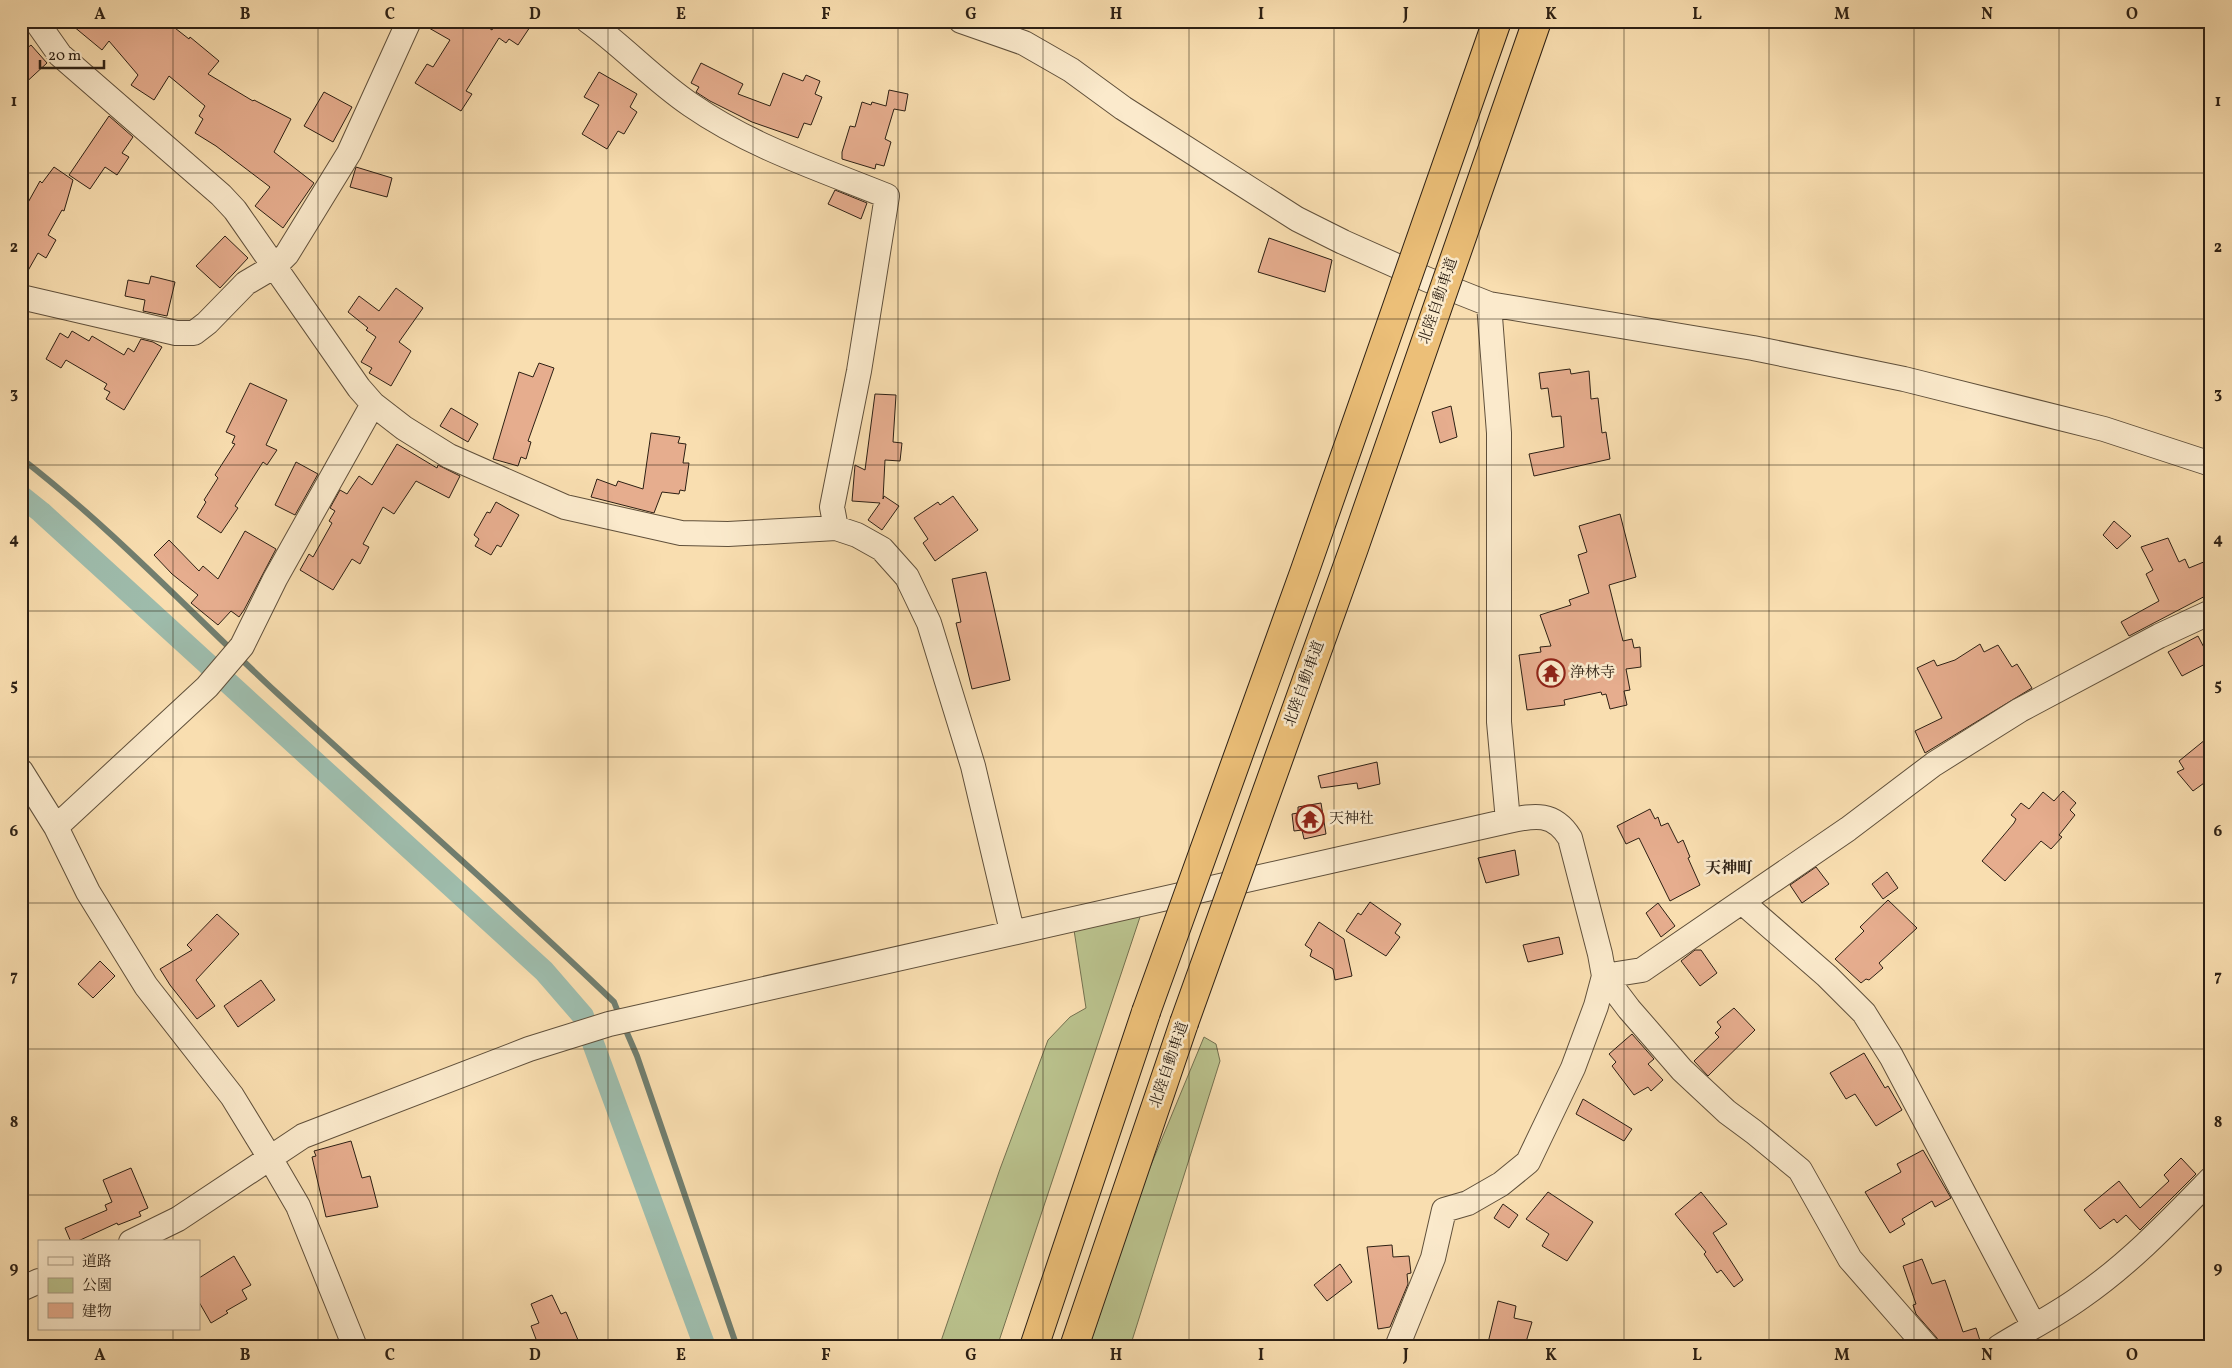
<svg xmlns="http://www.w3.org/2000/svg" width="2232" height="1368" font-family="Vollkorn,'Noto Serif JP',serif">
	<rect width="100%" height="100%" fill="#f9deb0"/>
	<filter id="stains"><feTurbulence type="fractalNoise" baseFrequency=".004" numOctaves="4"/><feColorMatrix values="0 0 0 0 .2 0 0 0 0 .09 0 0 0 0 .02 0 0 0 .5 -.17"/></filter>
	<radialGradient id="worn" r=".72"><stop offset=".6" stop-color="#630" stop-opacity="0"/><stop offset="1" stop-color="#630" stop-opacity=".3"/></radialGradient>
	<path fill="#bac28d" stroke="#747150" d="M 1143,914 L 1140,917 L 997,1347 L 939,1347 L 1000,1169 L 1048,1040 L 1070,1017 L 1086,1008 L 1074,930 Z
		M 1204,1037 L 1216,1044 L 1220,1061 L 1130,1347 L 1089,1347 L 1144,1182 Z"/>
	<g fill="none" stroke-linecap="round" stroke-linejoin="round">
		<path stroke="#717e6f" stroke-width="6" d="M 21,458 C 113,529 192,614 277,693 C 389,796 504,896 614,1002 L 620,1017
			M 624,1026 L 637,1056 L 737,1347"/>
		<path stroke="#9ebcac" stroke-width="22" d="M 21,496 L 41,512 L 544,971 L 583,1016 L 705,1347"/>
	</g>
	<path fill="#e6ad8e" stroke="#2d2014" d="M 67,21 L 166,21 L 189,39 L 190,37 L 219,61 L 208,74 L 253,101 L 254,100 L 291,119 L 274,152 L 314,183 L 283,228 L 255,206 L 270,187 L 216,146 L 195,133 L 203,119 L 199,116 L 205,106 L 169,76 L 154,100 L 131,85 L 138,75 L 109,41 L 102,50 Z
		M 422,21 L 478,21 L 492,30 L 493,28 L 483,21 L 534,21 L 518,45 L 509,39 L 506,43 L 499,38 L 466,91 L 472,94 L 461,111 L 415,83 L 427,64 L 433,67 L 450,40 L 422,24 Z
		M 31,45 L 47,63 L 21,87 L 21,53 Z
		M 701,63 L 743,84 L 738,94 L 770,106 L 783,73 L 803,81 L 806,75 L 820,81 L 815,94 L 822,97 L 811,125 L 804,123 L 798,138 L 752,122 L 710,101 L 696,92 L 699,87 L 691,83 Z
		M 599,72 L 637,94 L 630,107 L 637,112 L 624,134 L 618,131 L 607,149 L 582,134 L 599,105 L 584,97 Z
		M 889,90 L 908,94 L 905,111 L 894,109 L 885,139 L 891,142 L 884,166 L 876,164 L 875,169 L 842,159 L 842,152 L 850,126 L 855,127 L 862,102 L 871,105 L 872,102 L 886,106 Z
		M 324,92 L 352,107 L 333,142 L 304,126 Z
		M 109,116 L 133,137 L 122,153 L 129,157 L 117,175 L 105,167 L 90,189 L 69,175 Z
		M 54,167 L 73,180 L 64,211 L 62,210 L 48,235 L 56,240 L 46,258 L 38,253 L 21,283 L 21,215 L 40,181 L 42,183 Z
		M 356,167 L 392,178 L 387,197 L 350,187 Z
		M 835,190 L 867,203 L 861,219 L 828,204 Z
		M 225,236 L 248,258 L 220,288 L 196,266 Z
		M 1269,238 L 1332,260 L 1325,292 L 1258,272 Z
		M 151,276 L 175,282 L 167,316 L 143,311 L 145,300 L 125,296 L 128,280 L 149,284 Z
		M 396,288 L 423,308 L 399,342 L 411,351 L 391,386 L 369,373 L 372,368 L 361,362 L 376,337 L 366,330 L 368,328 L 348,312 L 359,296 L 379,311 Z
		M 72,331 L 89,341 L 92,336 L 124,355 L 128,348 L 134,352 L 141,339 L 153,342 L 162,347 L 124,410 L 106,399 L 110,392 L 104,389 L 107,384 L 66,360 L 61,368 L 46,359 L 60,333 L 68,338 Z
		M 539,363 L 554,368 L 528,441 L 531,442 L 526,459 L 521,457 L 518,466 L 493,459 L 519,372 L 533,377 Z
		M 1570,369 L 1571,374 L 1589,371 L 1591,399 L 1598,398 L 1602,433 L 1606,432 L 1610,459 L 1534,476 L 1529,454 L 1564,447 L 1561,416 L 1552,417 L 1548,388 L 1541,389 L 1539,373 Z
		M 250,383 L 287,400 L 266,445 L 277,450 L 267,465 L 263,462 L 235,506 L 238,508 L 221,533 L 197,517 L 206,502 L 204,500 L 218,478 L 215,475 L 235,444 L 232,443 L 235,436 L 226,432 Z
		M 875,394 L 896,395 L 893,442 L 902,443 L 900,461 L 885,460 L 883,499 L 884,496 L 899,506 L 882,530 L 868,520 L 880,503 L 852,501 L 855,465 L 865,470 Z
		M 1451,406 L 1457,437 L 1440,443 L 1432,412 Z
		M 451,408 L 478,424 L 468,442 L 440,426 Z
		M 651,433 L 680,437 L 678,443 L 686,444 L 683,463 L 689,463 L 685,491 L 680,490 L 679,494 L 662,492 L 654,513 L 591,497 L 597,479 L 616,486 L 618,481 L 643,489 Z
		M 397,444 L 437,468 L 438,465 L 460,476 L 449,498 L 416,481 L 394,514 L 383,507 L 363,544 L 369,547 L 360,564 L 352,559 L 333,590 L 300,570 L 309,554 L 313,557 L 332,523 L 329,521 L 335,511 L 330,508 L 340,490 L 347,494 L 359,476 L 372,485 Z
		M 296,462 L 318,474 L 295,515 L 275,505 Z
		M 953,496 L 978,530 L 935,561 L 923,543 L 928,539 L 914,518 L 938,502 L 940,505 Z
		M 496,502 L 519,515 L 501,547 L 497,545 L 491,555 L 475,546 L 479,539 L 474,535 L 487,512 L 490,513 Z
		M 1620,514 L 1636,577 L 1609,585 L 1623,641 L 1632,639 L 1634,648 L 1640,647 L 1641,667 L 1626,669 L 1630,690 L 1624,691 L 1627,705 L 1610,709 L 1606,694 L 1602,695 L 1601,692 L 1564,700 L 1565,705 L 1527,710 L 1519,655 L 1541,652 L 1540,647 L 1551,646 L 1540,615 L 1571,605 L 1569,600 L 1589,593 L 1578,555 L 1587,552 L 1579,526 Z
		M 2114,521 L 2131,536 L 2117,549 L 2103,535 Z
		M 245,531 L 276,549 L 244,610 L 239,617 L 231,611 L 218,625 L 191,603 L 198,595 L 172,574 L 154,555 L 169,540 L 199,571 L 203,566 L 218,579 Z
		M 2168,538 L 2179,562 L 2185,559 L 2189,568 L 2211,559 L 2211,593 L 2129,636 L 2121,622 L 2159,601 L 2146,574 L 2153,570 L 2141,547 Z
		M 986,572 L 1010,680 L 972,689 L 956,623 L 961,622 L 952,579 Z
		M 2198,636 L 2211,661 L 2182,676 L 2168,652 Z
		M 1980,644 L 1984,652 L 1998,645 L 2012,667 L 2017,664 L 2032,688 L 1925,753 L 1915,731 L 1942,718 L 1917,668 L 1934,660 L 1937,666 L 1955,660 Z
		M 2211,735 L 2211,778 L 2193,791 L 2177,772 L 2184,769 L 2179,761 Z
		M 1377,762 L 1380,784 L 1358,789 L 1357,783 L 1321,788 L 1318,776 Z
		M 2063,791 L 2076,803 L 2070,810 L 2075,815 L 2059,835 L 2062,837 L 2051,849 L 2041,841 L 2005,881 L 1982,861 L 2014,823 L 2016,819 L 2011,815 L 2021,803 L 2029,809 L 2043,792 L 2054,801 Z
		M 1321,803 L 1326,834 L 1304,839 L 1302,830 L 1294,831 L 1292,814 L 1298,813 L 1298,807 Z
		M 1650,809 L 1655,819 L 1658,817 L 1661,826 L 1668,823 L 1678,843 L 1683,840 L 1690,857 L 1688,858 L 1700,885 L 1670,901 L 1639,838 L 1626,844 L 1617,826 Z
		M 1515,850 L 1519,875 L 1486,883 L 1478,858 Z
		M 1816,867 L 1829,884 L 1802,903 L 1790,885 Z
		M 1887,872 L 1898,888 L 1883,899 L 1872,884 Z
		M 1888,900 L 1917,928 L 1879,963 L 1883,968 L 1869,980 L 1866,979 L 1861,983 L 1835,959 L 1864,931 L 1860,927 Z
		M 1370,902 L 1401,924 L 1395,933 L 1400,937 L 1386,956 L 1346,931 L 1358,913 L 1361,915 Z
		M 1658,903 L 1675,926 L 1661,937 L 1646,913 Z
		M 217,914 L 239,934 L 196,980 L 215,1006 L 197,1019 L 170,985 L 160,969 L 192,950 L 187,945 Z
		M 1319,922 L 1344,939 L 1352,976 L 1335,980 L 1333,969 L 1310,956 L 1312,950 L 1305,945 Z
		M 1559,937 L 1563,954 L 1528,962 L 1523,945 Z
		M 1695,950 L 1701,950 L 1717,973 L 1700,986 L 1681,961 Z
		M 100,961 L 115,976 L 93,998 L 78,984 Z
		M 261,980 L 275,1000 L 238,1027 L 224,1006 Z
		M 1734,1008 L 1755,1030 L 1708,1076 L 1694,1061 L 1719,1037 L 1715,1033 L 1721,1027 L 1717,1022 Z
		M 1632,1034 L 1654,1059 L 1648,1064 L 1663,1080 L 1651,1091 L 1648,1087 L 1634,1095 L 1612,1066 L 1616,1062 L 1609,1054 Z
		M 1864,1053 L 1885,1088 L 1888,1086 L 1902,1110 L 1876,1126 L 1855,1094 L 1846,1099 L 1830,1073 Z
		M 1583,1099 L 1632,1129 L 1624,1141 L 1576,1114 Z
		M 351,1141 L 362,1178 L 370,1176 L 378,1207 L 326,1217 L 312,1157 L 316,1156 L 314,1151 Z
		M 1923,1150 L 1951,1198 L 1935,1207 L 1932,1201 L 1902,1219 L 1905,1224 L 1890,1233 L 1865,1192 L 1901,1172 L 1897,1164 Z
		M 2181,1158 L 2196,1174 L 2140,1230 L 2126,1215 L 2117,1223 L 2114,1219 L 2100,1229 L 2084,1210 L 2119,1181 L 2140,1208 L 2169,1181 L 2164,1175 Z
		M 131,1168 L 148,1208 L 139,1212 L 141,1216 L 118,1225 L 117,1223 L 76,1242 L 71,1242 L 65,1228 L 107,1210 L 105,1205 L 112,1202 L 103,1180 Z
		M 1548,1192 L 1593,1222 L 1567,1261 L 1542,1246 L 1549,1234 L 1526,1219 Z
		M 1701,1192 L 1727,1224 L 1713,1233 L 1743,1280 L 1734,1287 L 1721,1270 L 1717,1273 L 1704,1254 L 1706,1252 L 1675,1214 Z
		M 1503,1204 L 1518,1215 L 1509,1228 L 1494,1218 Z
		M 1392,1245 L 1393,1257 L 1409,1256 L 1411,1273 L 1407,1274 L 1408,1284 L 1390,1327 L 1378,1329 L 1367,1247 Z
		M 234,1256 L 251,1285 L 242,1290 L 247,1299 L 226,1311 L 228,1313 L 211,1323 L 199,1302 L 199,1278 Z
		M 1922,1259 L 1932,1284 L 1945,1280 L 1963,1332 L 1976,1328 L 1982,1347 L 1940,1347 L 1937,1338 L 1916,1314 L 1913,1305 L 1916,1304 L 1903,1266 Z
		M 1340,1264 L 1352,1282 L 1327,1301 L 1314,1285 Z
		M 552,1295 L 561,1314 L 566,1312 L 581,1347 L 539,1347 L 531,1326 L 539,1323 L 531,1304 Z
		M 1498,1301 L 1516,1306 L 1514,1318 L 1532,1322 L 1526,1342 L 1512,1340 L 1510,1347 L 1487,1347 Z"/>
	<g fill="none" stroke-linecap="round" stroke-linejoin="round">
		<g stroke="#60503b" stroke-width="26">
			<path id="minor" d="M 36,21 L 60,55 L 221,195 L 235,210 L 359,388 L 373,404 L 404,428 L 449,456 L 565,507 L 681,533 L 728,534 L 836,528 L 857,535 L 882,549 L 907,577 L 929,623 L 973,766 L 1012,931
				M 588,21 C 624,47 654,80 691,105 C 750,146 820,169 887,196 L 859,371 L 832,507 L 836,528
				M 961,21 L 1024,43 L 1071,70 L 1123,108 L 1297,219 L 1343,242 L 1426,279 L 1489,304 L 1753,348 L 1904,379 L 2104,429 L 2211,464
				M 21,297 L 176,333 L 194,333 L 207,323 L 246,283 L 275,266 L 287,254 L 349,153 L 409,21
				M 1489,304 L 1499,433 L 1499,722 L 1508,821
				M 21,771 L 56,827
				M 1742,902 L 1827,976 L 1864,1013 L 1891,1056 L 2034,1326
				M 1604,976 L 1642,970 L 1848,829 L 1934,764 L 2020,710 L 2159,636 L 2211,612
				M 1604,976 L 1629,1009 L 1682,1070 L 1727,1112 L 1754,1132 L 1800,1170 L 1850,1259 L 1927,1347
				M 131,1242 L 178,1219 L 303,1136 L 529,1049 L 609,1024 L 1508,821 C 1535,815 1554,812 1570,838 L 1600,954 L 1604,976 L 1596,1006 L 1573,1068 L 1528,1162 L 1501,1184 L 1468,1203 L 1444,1210 L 1433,1258 L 1397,1347
				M 21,1289 L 39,1281
				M 355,1347 L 298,1206 L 270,1158 L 232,1096 L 146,986 L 88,892 L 56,827 L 207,687 L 242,646 L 275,579 L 373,404
				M 1999,1347 C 2026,1330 2055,1316 2081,1297 C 2129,1264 2170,1221 2211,1179"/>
		</g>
		<g stroke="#2d2014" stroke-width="30">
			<path id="highway" d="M 1034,1347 L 1146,1012
				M 1074,1347 L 1184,1023"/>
		</g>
		<use href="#minor" stroke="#fbeacc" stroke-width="24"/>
		<use href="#highway" stroke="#ecbf78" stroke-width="28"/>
		<g stroke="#2d2014" stroke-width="30" stroke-linecap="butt">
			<path id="highway-bridge" d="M 1146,1012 L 1305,570 L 1497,21
				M 1184,1023 L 1354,548 L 1537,21"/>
		</g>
		<use href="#highway-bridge" stroke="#ecbf78" stroke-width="28"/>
	</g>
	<path fill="none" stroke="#2d2014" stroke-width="1" stroke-opacity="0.55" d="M 173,21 L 173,1242M 318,21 L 318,1347M 463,21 L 463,1347M 608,21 L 608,1347M 753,21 L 753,1347M 898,21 L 898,1347M 1043,21 L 1043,1347M 1189,21 L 1189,1347M 1334,21 L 1334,1347M 1479,21 L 1479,1347M 1624,21 L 1624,1347M 1769,21 L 1769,1347M 1914,21 L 1914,1347M 2059,21 L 2059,1347M 21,173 L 2211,173M 21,319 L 2211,319M 21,465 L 2211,465M 21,611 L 2211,611M 21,757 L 2211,757M 21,903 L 2211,903M 21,1049 L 2211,1049M 21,1195 L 2211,1195M 173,1329 L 173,1347"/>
	<defs>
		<g id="temple-ring" transform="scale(1.4375)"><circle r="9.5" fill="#fbeacc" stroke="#8f2418" stroke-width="1.5"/><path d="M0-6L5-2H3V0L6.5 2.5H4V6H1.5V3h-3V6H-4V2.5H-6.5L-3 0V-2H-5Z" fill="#8f2418"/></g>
	</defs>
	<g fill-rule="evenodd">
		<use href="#temple-ring" x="1551" y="673"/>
		<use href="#temple-ring" x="1310" y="819"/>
	</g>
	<g text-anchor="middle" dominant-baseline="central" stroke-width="5" stroke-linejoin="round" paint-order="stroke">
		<g font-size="15" fill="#2d2014" stroke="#fbeacc">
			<text transform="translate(1439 301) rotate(-71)">北陸自動車道</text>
			<text transform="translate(1305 684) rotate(-70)">北陸自動車道</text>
			<text transform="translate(1170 1065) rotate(-71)">北陸自動車道</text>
		</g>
		<g font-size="15" fill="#2d2014" stroke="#fbeacc" text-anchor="start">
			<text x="1570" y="673">浄林寺</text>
			<text x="1329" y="819">天神社</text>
		</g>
		<g font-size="16" font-weight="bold" fill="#2d2014" stroke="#fbeacc">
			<text x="1729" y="869">天神町</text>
		</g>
	</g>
	<rect width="2232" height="1368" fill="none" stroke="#f9deb0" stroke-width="55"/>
	<rect x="38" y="1240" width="162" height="90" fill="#fbeacc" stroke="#a99982"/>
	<rect x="48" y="1257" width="25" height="8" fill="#fbeacc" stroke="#a99982"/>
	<text x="82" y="1266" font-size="15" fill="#2d2014">道路</text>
	<rect x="48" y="1278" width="25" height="15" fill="#bac28d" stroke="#a99982"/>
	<text x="82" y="1290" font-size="15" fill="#2d2014">公園</text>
	<rect x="48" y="1303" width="25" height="15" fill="#e6ad8e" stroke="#a99982"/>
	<text x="82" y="1316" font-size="15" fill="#2d2014">建物</text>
	<path d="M40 60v8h64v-8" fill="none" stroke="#2d2014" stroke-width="2.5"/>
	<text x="48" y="60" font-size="15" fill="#2d2014" stroke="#fbeacc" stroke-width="4" paint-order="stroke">20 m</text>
	<rect x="28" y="28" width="2176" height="1312" fill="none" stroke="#2d2014" stroke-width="2"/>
	<g font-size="16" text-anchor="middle" font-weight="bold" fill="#2d2014">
		<text x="100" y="19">A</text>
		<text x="245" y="19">B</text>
		<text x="390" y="19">C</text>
		<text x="535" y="19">D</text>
		<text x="681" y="19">E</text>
		<text x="826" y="19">F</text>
		<text x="971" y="19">G</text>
		<text x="1116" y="19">H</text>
		<text x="1261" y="19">I</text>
		<text x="1406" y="19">J</text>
		<text x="1551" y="19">K</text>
		<text x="1697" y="19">L</text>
		<text x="1842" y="19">M</text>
		<text x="1987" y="19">N</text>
		<text x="2132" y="19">O</text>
		<text x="14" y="106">1</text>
		<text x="2218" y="106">1</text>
		<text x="14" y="252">2</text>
		<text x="2218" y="252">2</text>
		<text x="14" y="398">3</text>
		<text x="2218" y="398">3</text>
		<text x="14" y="544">4</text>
		<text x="2218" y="544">4</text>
		<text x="14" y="690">5</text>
		<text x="2218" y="690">5</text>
		<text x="14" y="836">6</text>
		<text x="2218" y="836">6</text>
		<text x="14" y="981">7</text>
		<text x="2218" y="981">7</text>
		<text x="14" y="1127">8</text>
		<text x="2218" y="1127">8</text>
		<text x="14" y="1273">9</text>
		<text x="2218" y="1273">9</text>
		<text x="100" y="1360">A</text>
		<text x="245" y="1360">B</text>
		<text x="390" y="1360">C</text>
		<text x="535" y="1360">D</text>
		<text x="681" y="1360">E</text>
		<text x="826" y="1360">F</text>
		<text x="971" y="1360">G</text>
		<text x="1116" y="1360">H</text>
		<text x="1261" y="1360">I</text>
		<text x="1406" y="1360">J</text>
		<text x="1551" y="1360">K</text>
		<text x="1697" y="1360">L</text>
		<text x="1842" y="1360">M</text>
		<text x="1987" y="1360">N</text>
		<text x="2132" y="1360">O</text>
	</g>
	<rect width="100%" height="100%" filter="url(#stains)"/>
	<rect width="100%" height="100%" fill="url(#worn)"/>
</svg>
